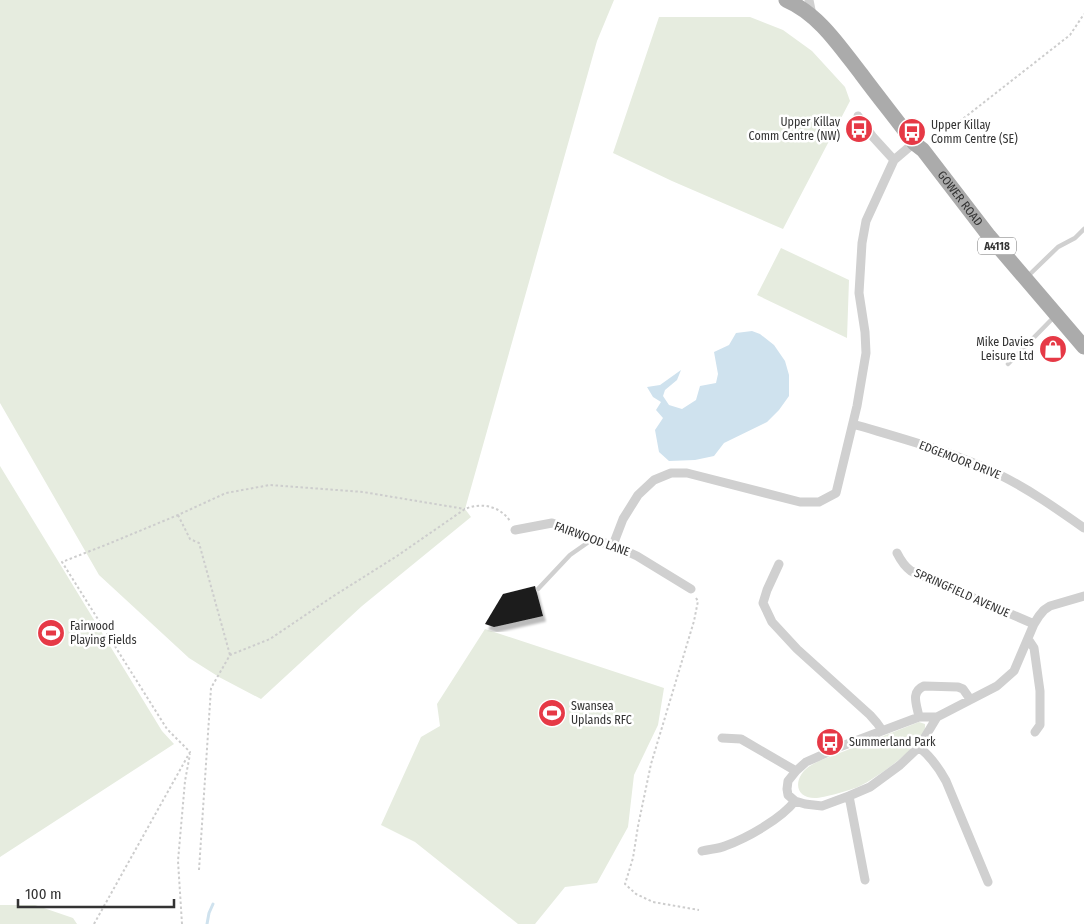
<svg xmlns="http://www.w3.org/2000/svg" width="1084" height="924" font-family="'Fira Sans Condensed',sans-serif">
	<defs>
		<filter id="shadow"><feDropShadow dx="3" dy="5.5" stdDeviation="1" flood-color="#0004"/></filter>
	</defs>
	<rect width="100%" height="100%" fill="#fff"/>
	<path fill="#e6ecdf" d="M 0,0 L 614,0 L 597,41 L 465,509 L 471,517 L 362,606 L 261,699 L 219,677 L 189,658 L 99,575 L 0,403 Z
		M 659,17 L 750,17 L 783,30 L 812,51 L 845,87 L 850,101 L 783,229 L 672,181 L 613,153 Z
		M 781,248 L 849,280 L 847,338 L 757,295 Z
		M 0,466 L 162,731 L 174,744 L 0,857 Z
		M 485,629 L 664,688 L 658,725 L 634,775 L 628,827 L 597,883 L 565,887 L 535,924 L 518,924 L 415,842 L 381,825 L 421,737 L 440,726 L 437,704 Z
		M 919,722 L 925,724 C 925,728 925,732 923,735 C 915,750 875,779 860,786 C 852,790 823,798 815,798 C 796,798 793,781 806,769 C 809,766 815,763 819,761 Z
		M 0,905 L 35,905 L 73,918 L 77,924 L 0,924 Z"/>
	<path fill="#cfe2ee" d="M 752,331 L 760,334 L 774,345 L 785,361 L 789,375 L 789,396 L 779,410 L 767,422 L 724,443 L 714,456 L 695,460 L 669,461 L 659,452 L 655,430 L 663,418 L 656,410 L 661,402 L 653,397 L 647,387 L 660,385 L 681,370 L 677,380 L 665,390 L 663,396 L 669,405 L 682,409 L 696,400 L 700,386 L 716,383 L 718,374 L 714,352 L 729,345 L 736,333 Z"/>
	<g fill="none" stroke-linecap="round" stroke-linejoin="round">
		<path stroke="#cfe2ee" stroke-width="3" d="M 207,924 L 209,913 L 213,904"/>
	</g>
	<path fill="#1a1a1a" filter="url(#shadow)" d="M 535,586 L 543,616 L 494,627 L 485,624 L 503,594 Z"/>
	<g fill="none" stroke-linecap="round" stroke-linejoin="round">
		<path stroke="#cdcdcd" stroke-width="2" stroke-dasharray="2.5 2.5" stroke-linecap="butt" d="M 932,143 L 1070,35 L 1084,14
			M 178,515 L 190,539 L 199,543 L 230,655
			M 696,598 L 698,601 L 694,621 L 651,764 L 638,826 L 633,858 L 625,884 L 636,894 L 653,902 L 699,910
			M 199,870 L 211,688 L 230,655 L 270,639 L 332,597 L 397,556 L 465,509 C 481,502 500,506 510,521
			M 94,924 L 190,752 L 167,729 L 62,562 L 108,544 L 178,515 L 226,493 L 270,485 L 363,492 L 465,509
			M 182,924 L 178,861 L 185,781 L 190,754"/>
		<path stroke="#d0d0d0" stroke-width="4.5" d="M 1028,276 L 1058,247 L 1075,238 L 1084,229
			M 1008,364 L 1054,317
			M 538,589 L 570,555 L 590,541"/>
		<path stroke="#d0d0d0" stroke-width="9" d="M 809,0 L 812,15
			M 858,116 L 873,137 L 894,160
			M 853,424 C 903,439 954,452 1000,475 C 1030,490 1057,509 1084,528
			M 515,530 L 552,523 L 579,534 L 591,540 L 613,545 L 637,556 L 691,589
			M 613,545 L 623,519 L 638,495 L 654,480 L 671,473 L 687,473 L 800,502 L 819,502 L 836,493 L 857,406 L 866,353 L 865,332 L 859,293 L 862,243 L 866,221 L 894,160 L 914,143
			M 897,553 C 901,561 904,566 911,571 L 1034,624
			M 779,564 L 767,590 L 763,603 L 772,622 L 797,649 L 870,715 L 877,723 L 882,730
			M 1028,639 L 1034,648 L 1040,691 L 1040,725 L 1035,732
			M 919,717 C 917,705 910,692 924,686 L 958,687 L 963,689 L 970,699
			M 937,717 L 919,747 L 900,765 L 870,787 L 849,796 L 822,806 L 805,804 L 795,801 L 788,795 L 787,789 L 788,781 L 796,771 L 806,762 L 842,746 L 919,717 L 937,717 L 997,686 L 1014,671 L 1034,624 L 1039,616 L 1044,610 L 1050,606 L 1084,596
			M 722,738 L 741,739 L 796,771
			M 919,747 C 931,757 939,768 946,781 L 988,882
			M 849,796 L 865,880
			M 702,851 C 709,849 718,849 725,846 C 747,838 781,819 795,801"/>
		<path stroke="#ababab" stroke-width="15" id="s1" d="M 786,0 C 819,14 840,47 862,75 C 879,98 897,120 914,143 L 923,150 L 989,236 L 1084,347"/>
	</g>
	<defs>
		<g id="bus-disc" transform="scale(1.4375)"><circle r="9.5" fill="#e63946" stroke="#fff"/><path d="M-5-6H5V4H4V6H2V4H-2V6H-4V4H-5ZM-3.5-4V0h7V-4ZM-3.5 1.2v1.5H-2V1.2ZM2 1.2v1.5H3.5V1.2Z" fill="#fff"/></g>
		<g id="shop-disc" transform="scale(1.4375)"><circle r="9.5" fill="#e63946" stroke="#fff"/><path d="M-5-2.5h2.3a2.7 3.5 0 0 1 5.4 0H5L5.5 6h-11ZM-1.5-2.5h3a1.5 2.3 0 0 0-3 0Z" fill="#fff"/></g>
		<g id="stadium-disc" transform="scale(1.4375)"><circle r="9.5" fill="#e63946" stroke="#fff"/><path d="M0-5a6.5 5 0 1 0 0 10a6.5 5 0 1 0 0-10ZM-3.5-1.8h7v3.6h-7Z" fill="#fff"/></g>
	</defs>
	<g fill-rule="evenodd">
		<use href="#bus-disc" x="859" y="129"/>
		<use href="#bus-disc" x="912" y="132"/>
		<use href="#shop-disc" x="1053" y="349"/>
		<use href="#stadium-disc" x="51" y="633"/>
		<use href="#stadium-disc" x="552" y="713"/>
		<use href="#bus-disc" x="830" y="742"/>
	</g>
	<g text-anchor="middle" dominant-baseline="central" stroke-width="5" stroke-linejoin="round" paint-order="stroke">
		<rect fill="#fff" stroke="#707070" stroke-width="1" x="978" y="237.5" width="38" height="17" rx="4"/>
		<g font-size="11" font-weight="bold" fill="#333">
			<text x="997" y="246">A4118</text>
		</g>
		<g font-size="12" fill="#333" stroke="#fff" text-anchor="start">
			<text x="840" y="122" text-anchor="end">Upper Killay<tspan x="840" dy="14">Comm Centre (NW)</tspan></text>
			<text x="931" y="125">Upper Killay<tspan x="931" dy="14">Comm Centre (SE)</tspan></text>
			<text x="1034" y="342" text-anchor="end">Mike Davies<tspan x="1034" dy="14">Leisure Ltd</tspan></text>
			<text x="70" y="626">Fairwood<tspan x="70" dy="14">Playing Fields</tspan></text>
			<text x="571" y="706">Swansea<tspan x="571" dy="14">Uplands RFC</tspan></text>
			<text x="849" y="742">Summerland Park</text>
		</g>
		<g font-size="12" fill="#333" stroke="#fff">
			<text stroke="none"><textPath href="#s1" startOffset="266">GOWER ROAD</textPath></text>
			<text transform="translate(960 460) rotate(21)">EDGEMOOR DRIVE</text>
			<text transform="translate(592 539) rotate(20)">FAIRWOOD LANE</text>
			<text transform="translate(962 593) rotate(24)">SPRINGFIELD AVENUE</text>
		</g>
	</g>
	<path d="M18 899v8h156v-8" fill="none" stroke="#333333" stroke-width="2.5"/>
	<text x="25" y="899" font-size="15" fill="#333333" stroke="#ffffff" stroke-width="4" paint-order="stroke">100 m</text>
</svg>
